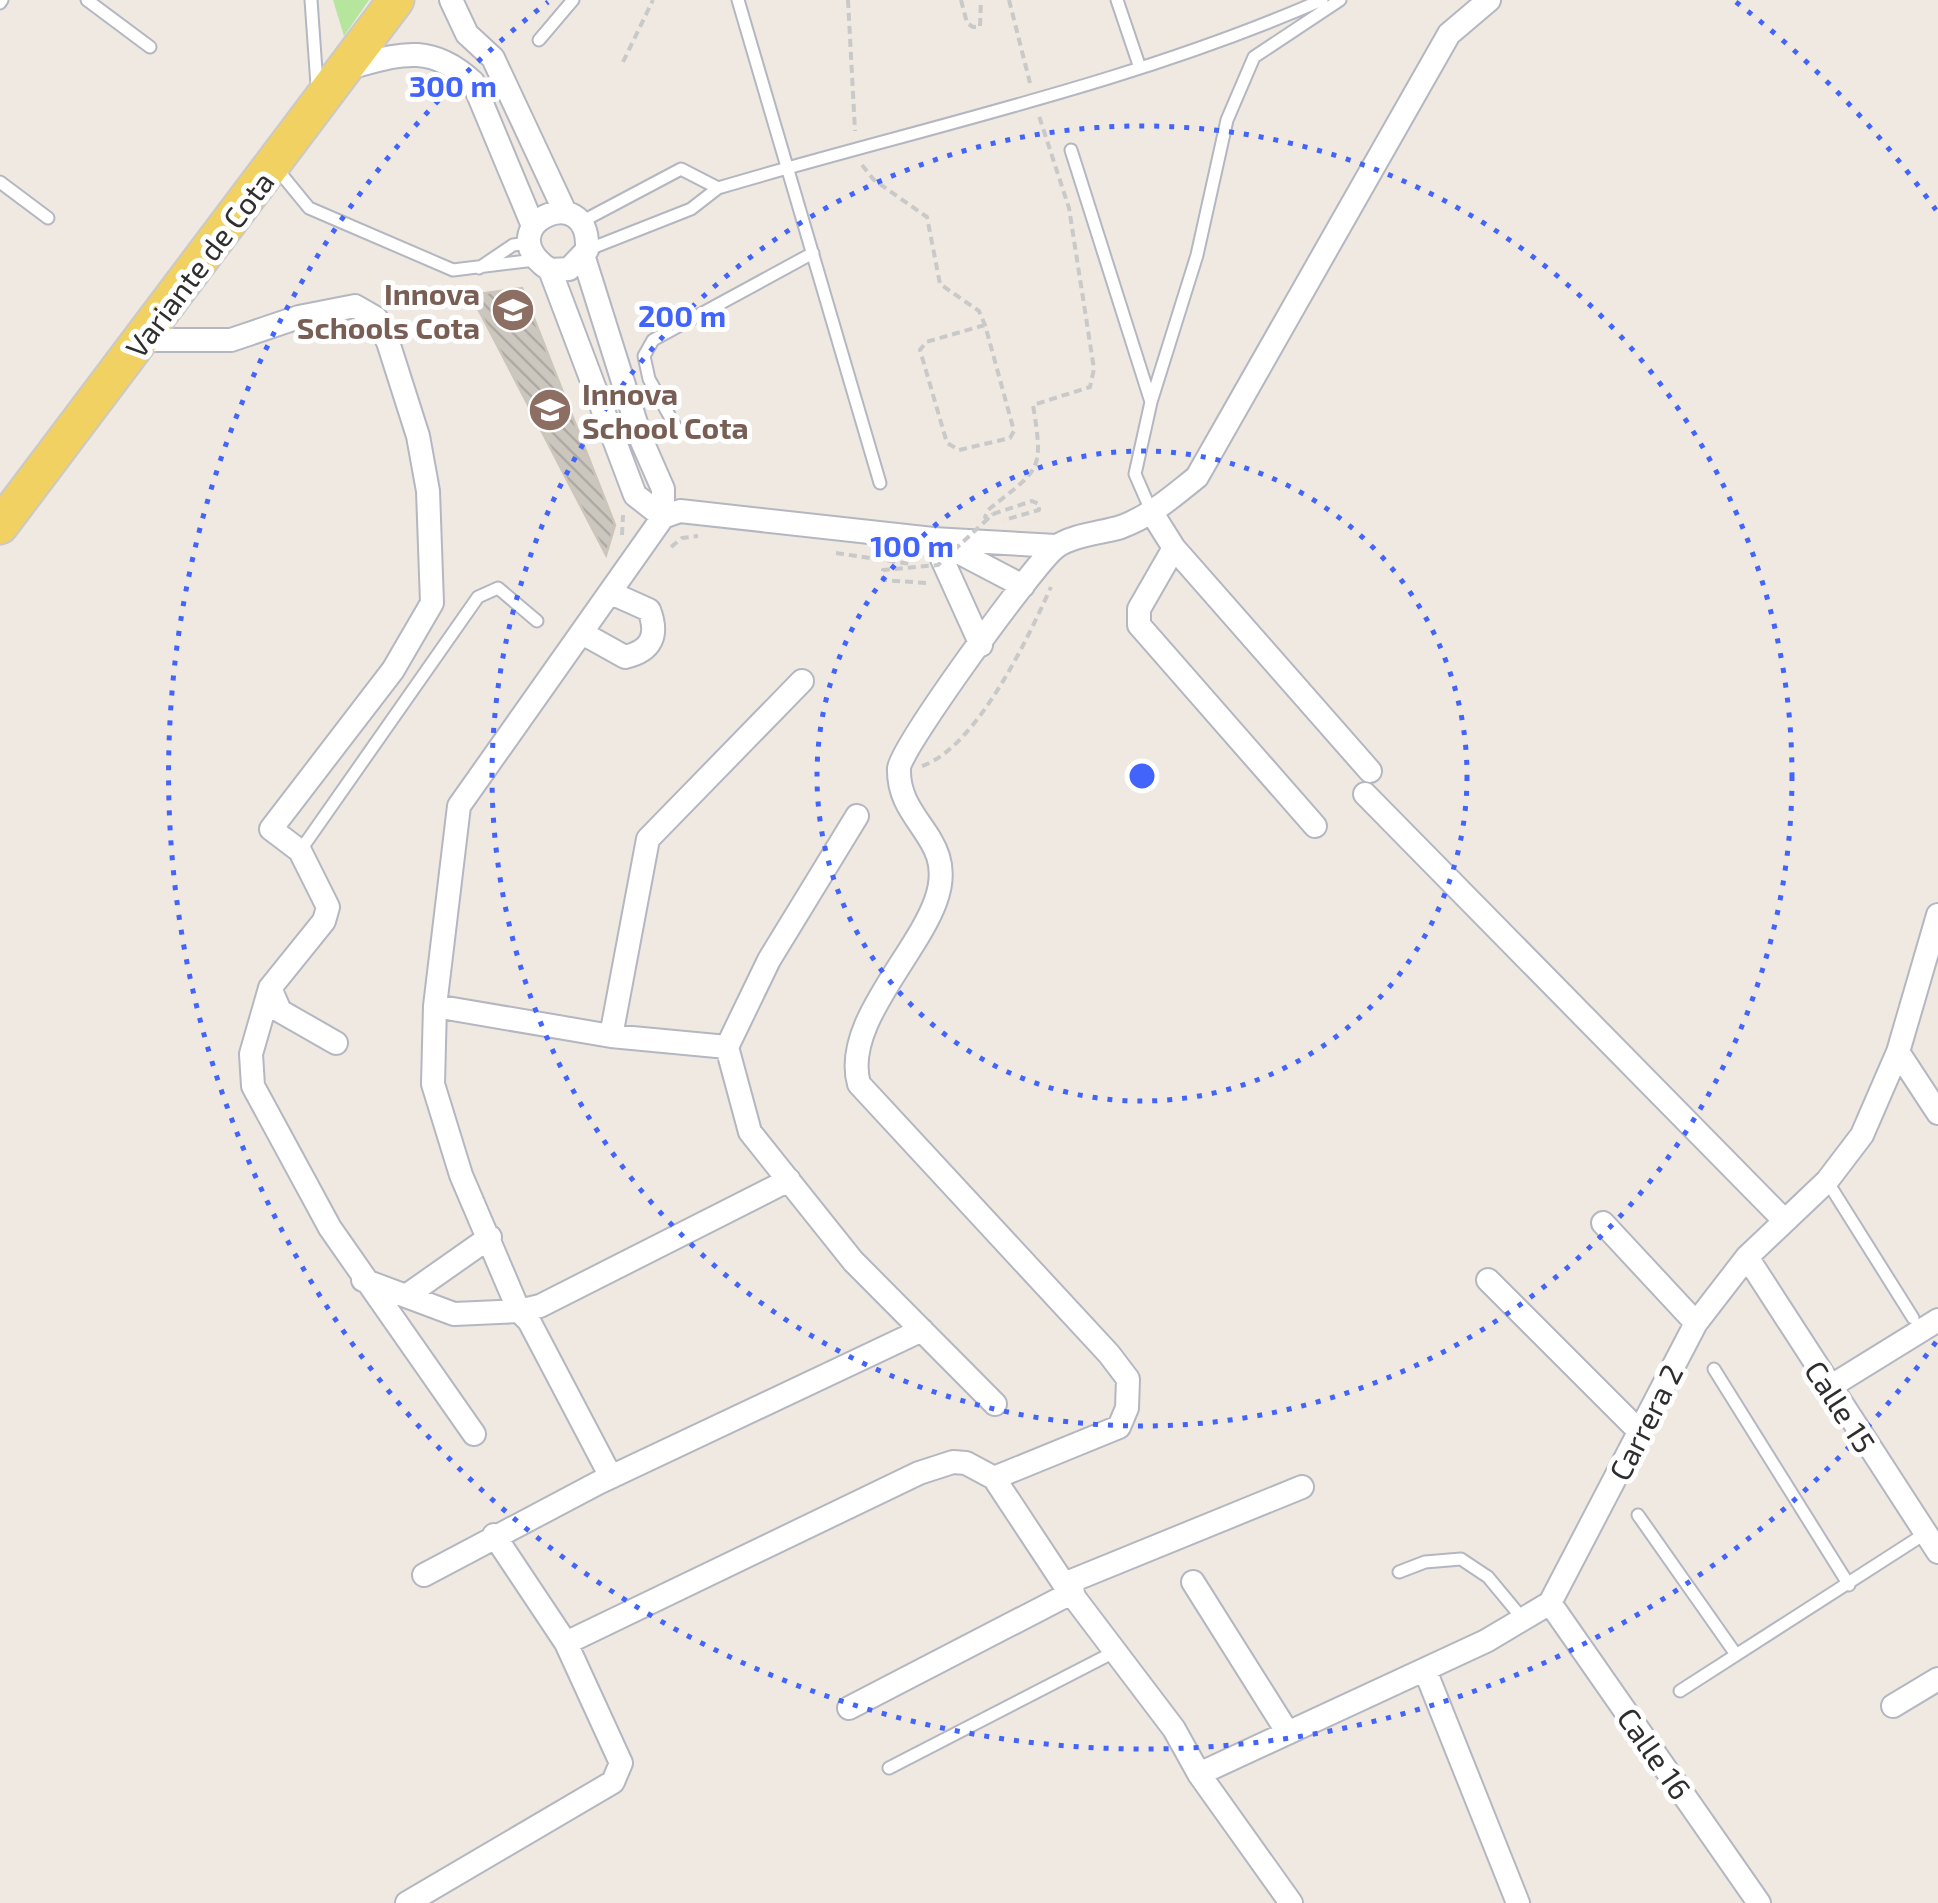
<svg xmlns="http://www.w3.org/2000/svg" width="1938" height="1903" font-family="'Exo 2',sans-serif">
	<defs>
		<pattern id="building-back-hatch" width="6" height="6" patternUnits="userSpaceOnUse" patternTransform="scale(2.5)"><rect width="6" height="6" fill="#cbc7bf"/><path d="M-1 5l2 2M0 0l6 6M5-1l2 2" fill="none" stroke="#afaba4"/></pattern>
	</defs>
	<rect width="100%" height="100%" fill="#efe9e1"/>
	<path fill="#b6e59e" d="M 333,0 L 369,0 L 344,36 Z"/>
	<path fill="url(#building-back-hatch)" stroke="#cbc5ba" stroke-width="2.5" d="M 522,288 L 615,525 L 606,555 L 471,295 Z"/>
	<g fill="none" stroke-linecap="round" stroke-linejoin="round">
		<g stroke="#b4b7c1" stroke-width="15">
			<path id="lane" d="M 87,0 L 150,47
				M 311,0 L 317,85
				M 738,0 L 880,483
				M 1117,0 L 1139,65
				M 0,3 L 2,0
				M 539,40 L 573,0
				M 1071,150 L 1151,402 L 1135,474 L 1152,513
				M 277,169 L 309,208 L 453,270 L 535,260
				M 0,182 L 48,218
				M 581,222 L 681,169 L 718,188
				M 587,250 L 691,209 L 718,188 C 920,128 1128,85 1322,0
				M 479,268 L 513,245 L 528,243
				M 1151,402 L 1197,255 L 1227,120 L 1254,57 L 1340,0
				M 679,433 L 649,379 L 644,356 L 653,340 L 813,253
				M 300,851 L 478,597 L 498,588 L 537,621
				M 1827,1181 L 1913,1318
				M 1714,1369 L 1849,1585
				M 1638,1515 L 1735,1653
				M 1399,1572 L 1425,1562 L 1461,1559 L 1488,1577 L 1522,1618
				M 1680,1691 L 1926,1533
				M 889,1768 L 1116,1651"/>
		</g>
		<g stroke="#b4b7c1" stroke-width="26">
			<path id="street" d="M 451,0 L 467,34 L 493,58 L 565,212
				M 345,69 C 398,55 428,41 473,82 L 533,226
				M 584,258 L 641,439 L 663,489 L 663,517 L 459,806 L 435,1006 L 433,1084 L 461,1175 L 519,1311 L 540,1306 L 789,1180
				M 550,270 L 569,269 L 587,250 C 591,176 485,227 550,270 L 635,495 L 663,517
				M 143,340 L 231,340 L 299,317 L 355,306 L 376,318 L 388,342 L 418,436 L 428,491 L 432,603 L 393,670 L 271,829 L 300,851 L 328,907 L 324,921 L 270,988 L 280,1011 L 336,1043
				M 1152,513 L 1174,548 L 1139,609 L 1139,625 L 1315,826
				M 663,517 L 680,511 L 933,539 L 1056,546
				M 933,539 L 981,645
				M 941,543 L 1023,586
				M 1174,548 L 1370,771
				M 582,633 L 625,657 C 651,651 659,636 649,610 L 611,593
				M 1365,794 L 1783,1219
				M 857,816 L 769,960 L 727,1047 L 750,1132 L 853,1261 L 995,1404
				M 270,988 L 251,1054 L 253,1086 L 330,1228 L 474,1434
				M 435,1006 L 611,1036 L 727,1047
				M 611,1036 L 648,839 L 802,681
				M 1898,1052 L 1938,1113
				M 1603,1223 L 1696,1323
				M 1747,1257 L 1938,1552
				M 363,1280 L 454,1314 L 519,1311 L 529,1321 L 611,1477
				M 1488,1280 L 1640,1432
				M 406,1296 L 490,1237
				M 1828,1388 L 1938,1320
				M 994,1478 L 1119,1427 L 1127,1408 L 1128,1379 L 1109,1354 L 859,1084 C 842,1025 917,955 936,900 C 958,837 897,824 899,768 C 899,750 1036,561 1056,547 C 1072,535 1102,533 1121,527 C 1151,516 1173,496 1197,477 L 1449,34 L 1489,0
				M 424,1575 L 598,1483 L 922,1330
				M 1193,1582 L 1288,1733
				M 1064,1584 L 1302,1487
				M 1550,1603 L 1759,1903
				M 566,1643 L 919,1473 L 953,1462 L 966,1463 L 994,1478 L 1064,1584 L 1174,1729 L 1199,1774 L 1291,1903
				M 1425,1670 L 1518,1903
				M 1893,1706 L 1938,1679
				M 849,1708 L 1073,1592
				M 1199,1774 L 1486,1641 L 1550,1603 L 1696,1323 L 1747,1257 L 1827,1181 L 1862,1135 L 1898,1052 L 1938,915
				M 407,1903 L 613,1782 L 621,1763 L 566,1643 L 494,1535"/>
		</g>
		<g stroke="#c9c9c9" stroke-width="39">
			<path id="primary" d="M 0,526 L 396,0"/>
		</g>
		<path stroke="#c9c9c9" stroke-width="4" stroke-dasharray="8 5" stroke-linecap="butt" d="M 848,0 L 855,131
			M 961,0 L 967,23 L 973,27 L 980,27 L 981,0
			M 1009,0 L 1030,83
			M 623,62 L 653,0
			M 862,165 L 874,180 L 927,217 L 940,284 L 979,311 L 985,325 L 1014,431 L 1010,438 L 959,450 L 947,443 L 920,350 L 926,342 L 985,325
			M 993,514 L 1032,501 L 1039,504 L 1039,510 L 1004,520
			M 989,520 L 985,517 L 988,510 C 1040,468 1044,473 1033,405 L 1090,387 L 1094,369 L 1069,208 L 1039,116
			M 622,535 L 623,515
			M 671,547 L 682,538 L 698,536
			M 836,553 L 911,564
			M 922,766 C 977,747 1028,638 1051,587"/>
		<use href="#lane" stroke="#fff" stroke-width="11"/>
		<use href="#street" stroke="#fff" stroke-width="22"/>
		<use href="#primary" stroke="#f2d163" stroke-width="35"/>
		<path stroke="#c9c9c9" stroke-width="4" stroke-dasharray="8 5" stroke-linecap="butt" d="M 926,583 L 883,580 L 883,570 L 938,565 L 993,514"/>
	</g>
	<g fill="none" stroke="#4264fb" stroke-width="5" stroke-dasharray="5 10">
		<circle cx="1142" cy="776" r="325"/>
		<circle cx="1142" cy="776" r="650"/>
		<path d="M1936 1342A975 975 0 1 1 548 2M1736 2A975 975 0 0 1 1936 210"/>
	</g>
	<defs>
		<g id="school-disc" transform="scale(2.25)"><circle r="9.5" fill="#8d6e63" stroke="#fff"/><path d="M0-5L7-2L0 1L-7-2ZM-4 1L0 2.5L4 1V4Q0 6-4 4Z" fill="#fff"/></g>
	</defs>
	<g fill-rule="evenodd">
		<use href="#school-disc" x="513" y="310"/>
		<use href="#school-disc" x="550" y="410"/>
	</g>
	<g text-anchor="middle" dominant-baseline="central" stroke-width="10" stroke-linejoin="round" paint-order="stroke">
		<g font-size="30" fill="#2e2e2e" stroke="#fff">
			<text transform="translate(199 264) rotate(-53)">Variante de Cota</text>
			<text transform="translate(1841 1406) rotate(57)">Calle 15</text>
			<text transform="translate(1645 1422) rotate(-63)">Carrera 2</text>
			<text transform="translate(1655 1753) rotate(55)">Calle 16</text>
		</g>
		<g font-size="30" font-weight="bold" fill="#785e54" stroke="#fff" text-anchor="end">
			<text x="480" y="293">Innova<tspan x="480" dy="34">Schools Cota</tspan></text>
			<text x="582" y="393" text-anchor="start">Innova<tspan x="582" dy="34">School Cota</tspan></text>
		</g>
	</g>
	<circle cx="1142" cy="776" r="15" fill="#4264fb" stroke="#fff" stroke-width="5"/>
	<g font-size="30" text-anchor="middle" font-weight="bold" fill="#4264fb" stroke="#fff" stroke-width="10" stroke-linejoin="round" paint-order="stroke">
		<text x="453" y="97">300 m</text>
		<text x="682" y="327">200 m</text>
		<text x="912" y="557">100 m</text>
	</g>
</svg>
